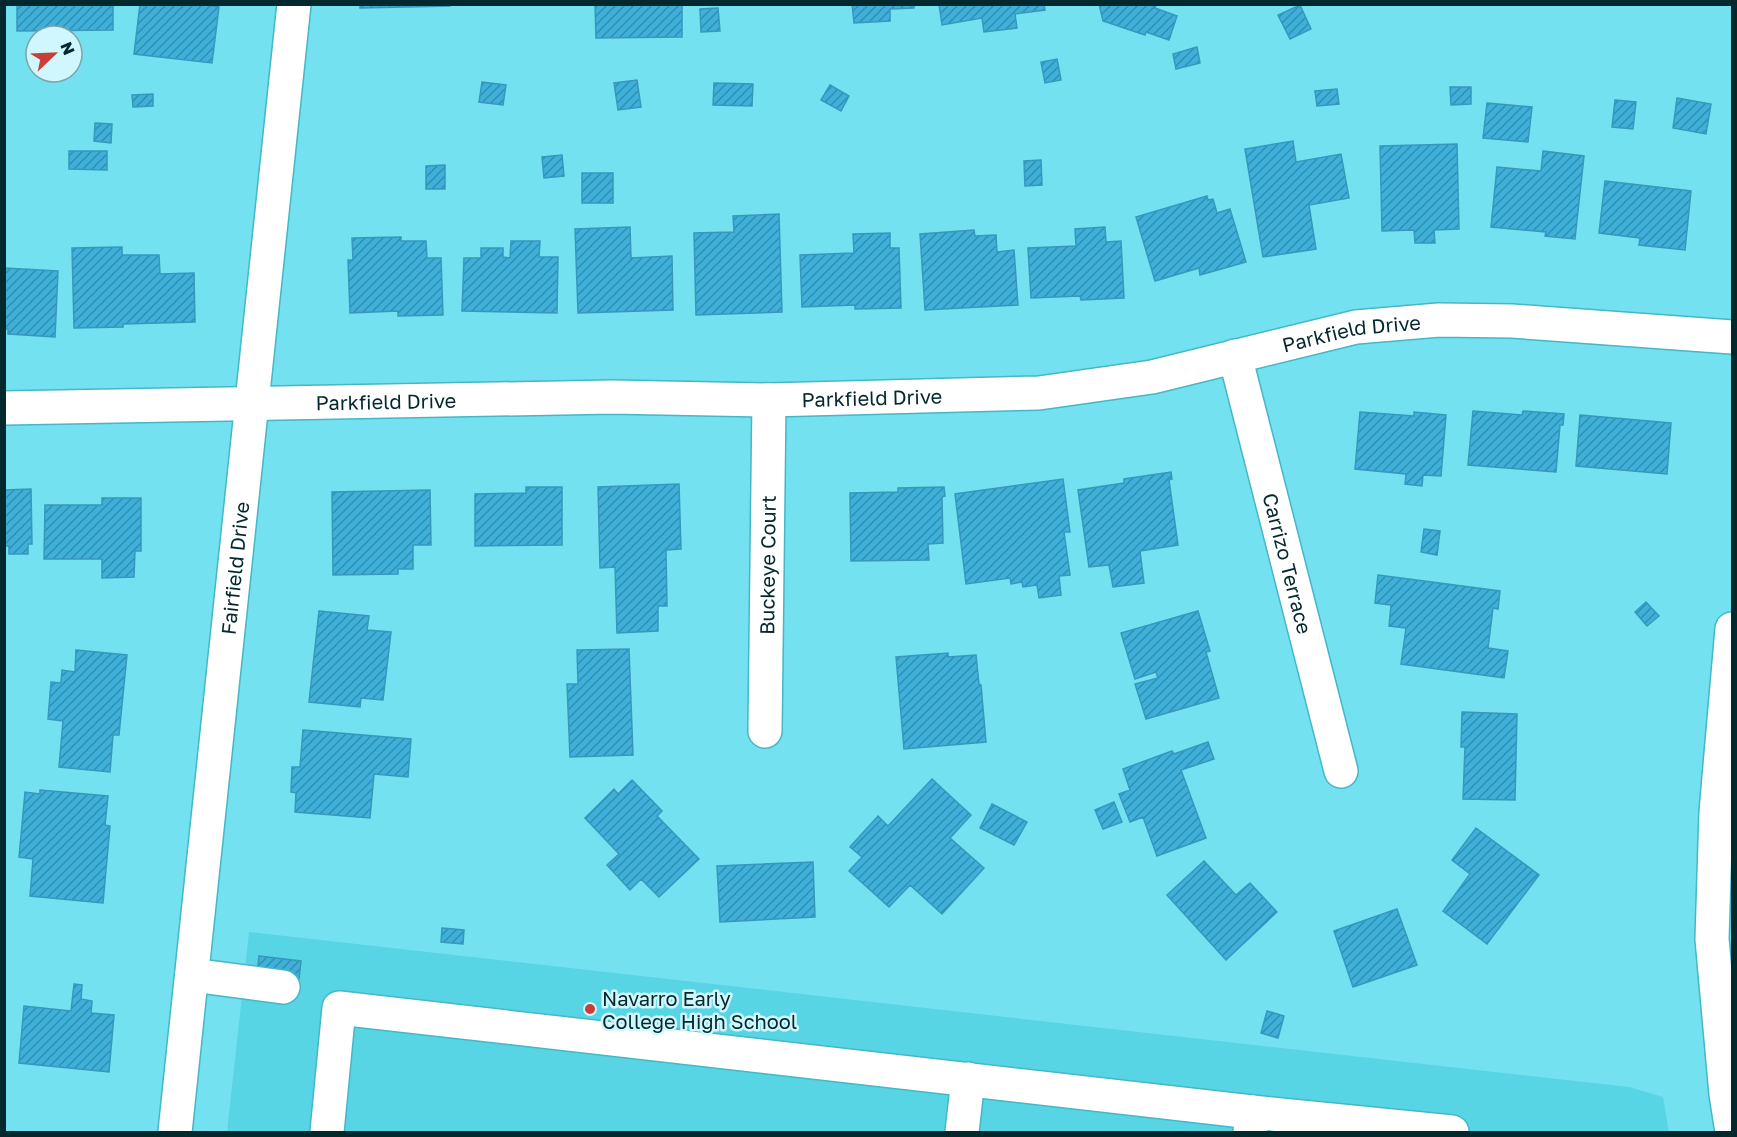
<svg xmlns="http://www.w3.org/2000/svg" width="1737" height="1137" font-family="'Golos Text',sans-serif">
	<defs>
		<pattern id="building-hatch" width="6" height="6" patternUnits="userSpaceOnUse" patternTransform="scale(1.5)"><rect width="6" height="6" fill="#3eb0da"/><path d="M-1 1l2-2M0 6l6-6M5 7l2-2" fill="none" stroke="#328fb1"/></pattern>
	</defs>
	<rect width="100%" height="100%" fill="#73e1f0"/>
	<path fill="#58d5e5" d="M 249,932 L 1629,1087 L 1663,1097 L 1669,1132 L 227,1132 Z"/>
	<path fill="url(#building-hatch)" stroke="#3798bc" stroke-width="1.5" d="M 17,4 L 113,4 L 113,30 L 17,31 Z
		M 140,4 L 198,4 L 219,7 L 212,63 L 134,54 Z
		M 360,4 L 450,4 L 450,6 L 360,8 Z
		M 595,4 L 682,4 L 682,37 L 596,38 Z
		M 852,4 L 914,4 L 914,8 L 890,9 L 890,21 L 854,23 Z
		M 939,4 L 1044,4 L 1045,10 L 1015,14 L 1017,28 L 984,32 L 982,18 L 942,25 Z
		M 1099,4 L 1156,4 L 1155,8 L 1177,16 L 1169,40 L 1146,32 L 1145,35 L 1103,21 Z
		M 1300,5 L 1311,29 L 1290,39 L 1278,15 Z
		M 718,8 L 720,31 L 701,32 L 700,9 Z
		M 1197,47 L 1200,63 L 1176,69 L 1173,54 Z
		M 1057,59 L 1061,80 L 1045,83 L 1041,62 Z
		M 637,80 L 641,107 L 618,110 L 614,83 Z
		M 482,82 L 506,85 L 503,105 L 479,102 Z
		M 714,83 L 753,84 L 752,106 L 713,105 Z
		M 830,85 L 849,96 L 841,111 L 821,100 Z
		M 1450,87 L 1471,87 L 1471,104 L 1451,105 Z
		M 1337,89 L 1339,104 L 1317,106 L 1315,91 Z
		M 153,94 L 153,106 L 133,107 L 132,95 Z
		M 1677,98 L 1711,104 L 1706,134 L 1673,128 Z
		M 1615,100 L 1636,102 L 1633,129 L 1612,127 Z
		M 1487,103 L 1532,107 L 1528,142 L 1483,138 Z
		M 95,123 L 112,124 L 111,143 L 94,141 Z
		M 1293,141 L 1296,162 L 1341,154 L 1349,198 L 1309,205 L 1316,249 L 1263,257 L 1245,149 Z
		M 1457,144 L 1459,229 L 1434,230 L 1435,243 L 1415,243 L 1414,230 L 1382,231 L 1380,146 Z
		M 69,151 L 107,151 L 107,170 L 69,169 Z
		M 1543,151 L 1584,156 L 1575,239 L 1545,236 L 1546,232 L 1491,227 L 1497,167 L 1541,171 Z
		M 562,155 L 564,176 L 544,178 L 542,157 Z
		M 1041,160 L 1042,185 L 1025,186 L 1024,161 Z
		M 445,165 L 445,189 L 426,189 L 426,166 Z
		M 582,173 L 613,173 L 613,203 L 582,203 Z
		M 1605,181 L 1691,191 L 1685,250 L 1639,245 L 1640,238 L 1599,233 Z
		M 1207,196 L 1208,200 L 1213,199 L 1217,213 L 1230,209 L 1246,262 L 1200,275 L 1199,268 L 1155,281 L 1136,217 Z
		M 779,214 L 782,312 L 696,315 L 694,233 L 734,232 L 733,216 Z
		M 630,227 L 631,258 L 672,256 L 673,310 L 578,313 L 575,229 Z
		M 1105,227 L 1106,242 L 1121,241 L 1124,298 L 1081,300 L 1080,296 L 1031,298 L 1028,248 L 1076,246 L 1075,229 Z
		M 974,230 L 975,236 L 996,235 L 997,252 L 1014,250 L 1018,305 L 925,310 L 920,234 Z
		M 890,233 L 890,248 L 899,248 L 901,308 L 855,309 L 855,305 L 802,307 L 800,255 L 854,253 L 853,234 Z
		M 401,237 L 401,241 L 426,241 L 427,258 L 441,258 L 443,315 L 398,316 L 398,311 L 350,313 L 348,260 L 353,260 L 352,238 Z
		M 511,241 L 540,241 L 539,257 L 558,257 L 557,313 L 462,311 L 464,258 L 481,258 L 481,248 L 503,248 L 503,257 L 510,258 Z
		M 122,247 L 122,255 L 159,255 L 160,274 L 194,273 L 195,322 L 123,324 L 123,327 L 74,328 L 72,248 Z
		M 4,268 L 58,271 L 55,337 L 8,334 L 8,329 L 4,329 Z
		M 1473,411 L 1522,415 L 1523,411 L 1564,414 L 1563,425 L 1560,425 L 1556,472 L 1468,465 Z
		M 1360,412 L 1414,416 L 1414,412 L 1446,415 L 1441,476 L 1423,475 L 1422,486 L 1405,484 L 1406,474 L 1355,469 Z
		M 1580,415 L 1671,423 L 1667,474 L 1576,466 Z
		M 1171,472 L 1172,479 L 1169,480 L 1178,545 L 1140,551 L 1144,583 L 1113,587 L 1109,565 L 1089,567 L 1078,490 L 1124,483 L 1124,479 Z
		M 1063,479 L 1070,532 L 1064,532 L 1070,575 L 1059,576 L 1061,595 L 1039,598 L 1037,585 L 1023,587 L 1022,582 L 1011,584 L 1010,578 L 966,584 L 955,494 Z
		M 679,484 L 681,549 L 666,550 L 667,606 L 658,606 L 658,631 L 617,633 L 615,567 L 600,568 L 598,487 Z
		M 526,487 L 562,487 L 562,545 L 475,546 L 475,494 L 526,493 Z
		M 944,487 L 945,496 L 942,497 L 943,543 L 928,544 L 929,560 L 851,561 L 850,493 L 898,492 L 898,488 Z
		M 31,489 L 32,544 L 28,544 L 28,554 L 9,554 L 9,546 L 4,546 L 4,490 Z
		M 430,490 L 431,545 L 413,545 L 413,569 L 398,569 L 398,574 L 333,575 L 332,492 Z
		M 102,498 L 141,498 L 141,551 L 135,551 L 134,577 L 102,578 L 102,559 L 44,559 L 45,505 L 102,505 Z
		M 1424,529 L 1440,531 L 1437,555 L 1421,552 Z
		M 1378,575 L 1500,591 L 1498,609 L 1493,608 L 1488,648 L 1508,651 L 1504,678 L 1401,664 L 1406,628 L 1389,626 L 1391,605 L 1375,603 Z
		M 1646,602 L 1659,616 L 1647,626 L 1635,612 Z
		M 319,611 L 369,616 L 367,630 L 391,632 L 383,700 L 361,698 L 360,707 L 309,702 Z
		M 1198,611 L 1210,651 L 1206,652 L 1219,698 L 1146,719 L 1135,684 L 1158,678 L 1156,672 L 1135,679 L 1121,633 Z
		M 629,649 L 633,755 L 570,757 L 567,684 L 578,684 L 577,650 Z
		M 76,650 L 127,655 L 119,735 L 113,735 L 110,772 L 59,767 L 63,721 L 48,719 L 51,682 L 61,683 L 62,670 L 75,672 Z
		M 948,653 L 948,657 L 976,655 L 979,684 L 981,685 L 986,742 L 904,749 L 896,657 Z
		M 1462,712 L 1517,714 L 1515,800 L 1463,799 L 1465,747 L 1461,747 Z
		M 303,730 L 411,739 L 408,777 L 374,774 L 370,818 L 295,812 L 296,793 L 291,792 L 292,767 L 300,767 Z
		M 1208,742 L 1214,759 L 1181,770 L 1206,838 L 1157,856 L 1143,817 L 1130,822 L 1119,794 L 1130,790 L 1123,769 L 1172,751 L 1174,754 Z
		M 932,779 L 971,815 L 950,838 L 984,868 L 942,914 L 910,885 L 889,907 L 849,871 L 862,857 L 850,847 L 878,816 L 888,826 Z
		M 632,780 L 662,811 L 657,816 L 699,859 L 659,897 L 641,879 L 630,890 L 607,865 L 619,854 L 585,818 L 614,789 L 618,794 Z
		M 40,790 L 108,796 L 105,825 L 110,826 L 103,903 L 30,896 L 33,859 L 19,857 L 25,792 L 40,794 Z
		M 1114,802 L 1122,822 L 1103,829 L 1095,810 Z
		M 992,804 L 1027,822 L 1014,845 L 980,828 Z
		M 1476,828 L 1539,875 L 1487,944 L 1443,911 L 1470,874 L 1452,860 Z
		M 1204,861 L 1236,895 L 1250,883 L 1277,912 L 1226,960 L 1167,895 Z
		M 813,862 L 815,917 L 720,922 L 717,866 Z
		M 1397,909 L 1417,965 L 1353,987 L 1334,931 Z
		M 442,928 L 464,930 L 463,944 L 441,942 Z
		M 259,956 L 301,961 L 299,979 L 257,975 Z
		M 74,984 L 82,985 L 81,999 L 92,1001 L 91,1013 L 114,1015 L 109,1072 L 19,1063 L 24,1006 L 71,1011 Z
		M 1267,1011 L 1284,1016 L 1278,1038 L 1261,1033 Z"/>
	<g fill="none" stroke-linecap="round" stroke-linejoin="round">
		<g stroke="#45b7c6" stroke-width="36">
			<g id="minor">
				<path id="s1" d="M 1235,356 L 1341,771"/>
				<path id="s2" d="M 4,408 L 612,397 L 769,400 L 1039,393 L 1152,377 L 1356,327 L 1439,320 L 1512,321 L 1732,337"/>
				<path d="M 1732,629 L 1716,812 L 1712,939 L 1726,1094 L 1732,1132"/>
				<path id="s3" d="M 765,731 L 769,400"/>
				<path d="M 192,975 L 283,987"/>
				<path id="s4" d="M 175,1132 L 294,4"/>
				<path d="M 327,1132 L 339,1008 L 1252,1112"/>
				<path d="M 962,1132 L 968,1079"/>
				<path d="M 1250,1132 L 1252,1112 L 1452,1132"/>
			</g>
		</g>
		<use href="#minor" stroke="#fff" stroke-width="33"/>
	</g>
	<circle fill="#cb3d38" stroke="#d0f7fd" stroke-width="2" cx="590" cy="1009" r="6"/>
	<g text-anchor="middle" dominant-baseline="central" stroke-width="5" stroke-linejoin="round" paint-order="stroke">
		<g font-size="20" fill="#03282d" stroke="#d0f7fd">
			<text stroke="none"><textPath href="#s2" startOffset="1354">Parkfield Drive</textPath></text>
			<text stroke="none"><textPath href="#s2" startOffset="868">Parkfield Drive</textPath></text>
			<text stroke="none"><textPath href="#s2" startOffset="382">Parkfield Drive</textPath></text>
			<text stroke="none"><textPath href="#s1" startOffset="214">Carrizo Terrace</textPath></text>
			<text stroke="none"><textPath href="#s3" startOffset="166">Buckeye Court</textPath></text>
			<text stroke="none"><textPath href="#s4" startOffset="567">Fairfield Drive</textPath></text>
		</g>
		<g font-size="20" fill="#03282d" stroke="#d0f7fd" text-anchor="start">
			<text x="602" y="998">Navarro Early<tspan x="602" dy="23">College High School</tspan></text>
		</g>
	</g>
	<rect width="1737" height="1137" fill="none" stroke="#03282d" stroke-width="12"/>
	<g transform="translate(54 54) rotate(67)"><circle r="28" fill="#d0f7fd" stroke="#7ea4aa" stroke-width="1.5"/>
	<path d="M0-4.5L10 22L0 15L-10 22Z" fill="#cb3d38"/>
	<text y="-9" font-size="16" font-weight="bold" text-anchor="middle" fill="#03282d">N</text>
	</g>
</svg>
